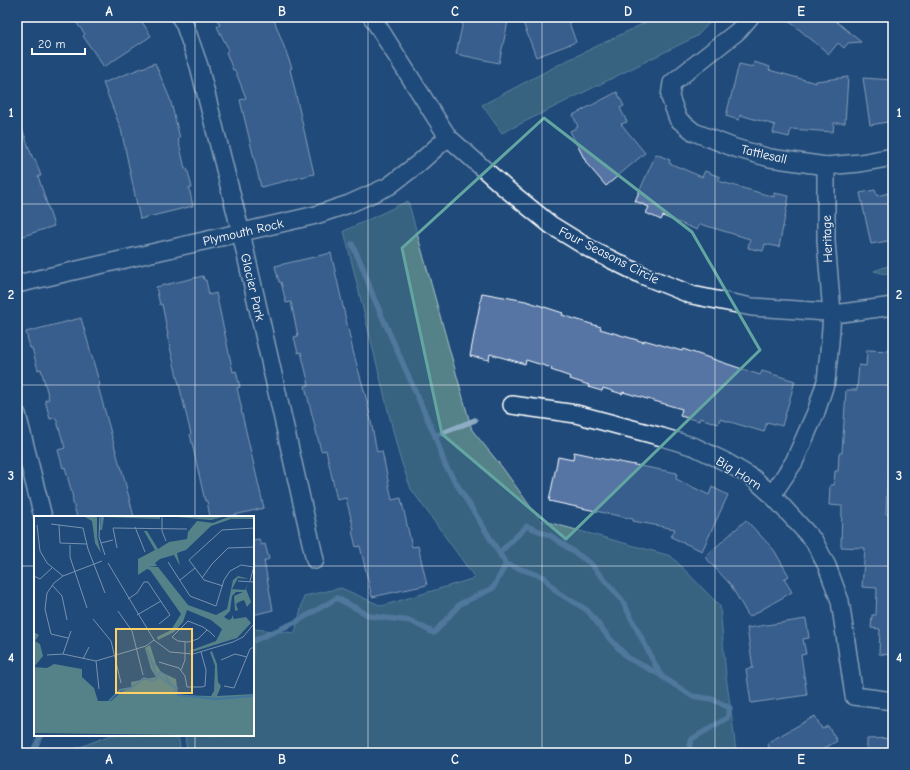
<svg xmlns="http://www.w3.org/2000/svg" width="910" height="770" font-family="'Comic Neue',sans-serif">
	<rect width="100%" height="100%" fill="#1f4a7a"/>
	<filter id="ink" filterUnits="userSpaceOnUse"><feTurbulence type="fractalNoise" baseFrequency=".025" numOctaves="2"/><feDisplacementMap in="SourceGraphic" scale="8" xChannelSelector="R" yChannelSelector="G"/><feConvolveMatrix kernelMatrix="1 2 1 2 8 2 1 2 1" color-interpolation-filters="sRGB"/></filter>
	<g filter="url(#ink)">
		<path fill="#558188" stroke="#aac0c4" d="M 657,17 L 715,17 L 697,36 L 502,133 L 482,105 L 562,63 Z
			M 408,201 L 472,430 L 502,467 L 540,520 L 671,556 L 720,606 L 726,676 L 733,726 L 736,753 L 187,753 L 185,735 L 253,735 L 253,629 L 295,633 L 304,596 L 341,588 L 382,606 L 475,578 L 411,489 L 399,455 L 344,231 Z
			M 893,264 L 893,276 L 874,271 Z
			M 111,735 L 178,735 L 181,753 L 65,753 Z"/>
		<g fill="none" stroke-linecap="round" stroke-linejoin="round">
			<path stroke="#8dadc5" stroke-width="5.5" d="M 352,244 L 363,268 L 373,296 L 435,436
				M 499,553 L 527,526 L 551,536 L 590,563 L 622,600 L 661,676 L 692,696 L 712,699 L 730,708 L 727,718 L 692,739 L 688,753
				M 506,564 L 544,577 L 557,592 L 587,610 L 610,639 L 628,658 L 661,675
				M 253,641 L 296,622 L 337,598 L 370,616 L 411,621 L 434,633 L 460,604 L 493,588 L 506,564 L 445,465 L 435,436 L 475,420
				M 32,753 L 41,735"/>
		</g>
		<path fill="#5675a5" stroke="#fff" d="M 72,17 L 139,17 L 151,36 L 104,67 L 83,36 L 85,34 Z
			M 216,17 L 273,17 L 292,68 L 290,69 L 314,174 L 261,187 L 240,100 L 246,98 L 235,70 L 233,70 L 226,52 L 229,50 L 217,27 L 220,25 Z
			M 464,17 L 509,17 L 499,63 L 456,54 Z
			M 521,17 L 567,17 L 576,42 L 536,57 Z
			M 784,17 L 831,17 L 861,42 L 848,43 L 844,48 L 838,43 L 829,54 Z
			M 754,62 L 770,67 L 769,70 L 816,83 L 816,81 L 848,77 L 845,123 L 834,123 L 833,132 L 791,129 L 789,137 L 773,133 L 775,125 L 740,115 L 739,120 L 726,116 L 739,64 L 753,67 Z
			M 155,63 L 170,99 L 180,138 L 178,138 L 185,169 L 187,168 L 192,188 L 189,188 L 193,206 L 140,219 L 121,129 L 103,83 Z
			M 863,78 L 893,80 L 893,121 L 870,125 Z
			M 617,92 L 624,106 L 620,108 L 627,122 L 621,124 L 645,153 L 606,186 L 587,164 L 570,131 L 578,127 L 573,115 Z
			M 17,120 L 19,120 L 33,159 L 35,159 L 41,176 L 38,176 L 54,226 L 17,238 Z
			M 656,154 L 670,160 L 669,163 L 702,177 L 705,171 L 720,177 L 718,181 L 774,197 L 774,193 L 789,196 L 779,247 L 765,244 L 763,251 L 748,248 L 750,239 L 700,224 L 697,230 L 663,216 L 661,220 L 646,213 L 649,207 L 635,201 Z
			M 875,190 L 877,196 L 893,192 L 893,240 L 871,244 L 860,193 Z
			M 331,253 L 353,351 L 367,401 L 377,452 L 382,451 L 392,500 L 401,498 L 412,547 L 418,546 L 427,585 L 372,597 L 360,546 L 356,547 L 352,531 L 354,530 L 346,498 L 337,500 L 326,450 L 321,451 L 305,386 L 309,385 L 301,352 L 298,353 L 294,337 L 298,336 L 291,302 L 286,303 L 281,282 L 279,282 L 275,266 Z
			M 203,276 L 204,280 L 206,280 L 209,295 L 216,293 L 233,372 L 236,371 L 240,387 L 237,388 L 242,410 L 241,410 L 264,508 L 226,517 L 210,517 L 207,501 L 205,501 L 190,434 L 191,434 L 167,335 L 168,335 L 162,304 L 160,305 L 156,287 Z
			M 482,293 L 526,301 L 563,313 L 562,315 L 601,327 L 600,329 L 644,342 L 644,340 L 682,351 L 683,349 L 760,375 L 762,371 L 795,381 L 782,426 L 767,422 L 764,432 L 720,419 L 718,424 L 700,418 L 699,421 L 680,416 L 682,409 L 623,392 L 622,394 L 603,388 L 602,391 L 588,387 L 589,385 L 570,379 L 571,377 L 551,370 L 552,368 L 526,360 L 525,364 L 490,354 L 489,360 L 470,356 Z
			M 81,318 L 100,385 L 98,386 L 120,466 L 121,466 L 134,517 L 77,517 L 72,499 L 73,498 L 65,467 L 63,468 L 58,450 L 65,448 L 56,418 L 50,419 L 45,400 L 49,399 L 41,369 L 38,370 L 32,348 L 30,348 L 26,332 Z
			M 867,350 L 893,351 L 893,467 L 888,467 L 886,514 L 893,514 L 893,655 L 879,654 L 880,629 L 871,628 L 872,615 L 876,615 L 877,588 L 862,587 L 865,548 L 841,547 L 842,506 L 829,505 L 830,485 L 834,485 L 835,471 L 838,471 L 839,453 L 842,453 L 846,390 L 857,390 L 859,365 L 866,366 Z
			M 574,452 L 593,456 L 593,457 L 677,473 L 676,479 L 709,495 L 712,487 L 728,495 L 702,551 L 671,537 L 675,529 L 633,521 L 633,519 L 549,501 L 558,457 L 573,460 Z
			M 746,520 L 774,550 L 789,576 L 784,579 L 792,592 L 749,617 L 730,584 L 705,557 Z
			M 259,539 L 261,545 L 265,544 L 269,559 L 264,561 L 273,610 L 253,615 L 253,540 Z
			M 806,619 L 809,638 L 803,639 L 806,654 L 801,655 L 807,695 L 751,703 L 746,669 L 753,668 L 747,628 Z
			M 815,716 L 822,729 L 828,726 L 837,741 L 816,753 L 772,753 L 767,743 Z
			M 893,738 L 893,753 L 867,753 L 867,739 Z"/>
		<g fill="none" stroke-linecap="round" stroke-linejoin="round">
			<g stroke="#fff" stroke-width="20">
				<path id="street" d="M 180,17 L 184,23 L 199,66 L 241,233 L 315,560
					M 372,17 L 448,137 L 504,187 L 551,225 L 590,249 L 642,275 L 692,295 L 752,307 L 842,313 L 893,306
					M 750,17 L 738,31 L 672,83 L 670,97 L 678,119 L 694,132 L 735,148 L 770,158 L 826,166 L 860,163 L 893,157
					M 17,284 L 316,215 L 349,204 L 389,186 L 419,163 L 448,137
					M 512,405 L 576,414 L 662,437 L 695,447 L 726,462 L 753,478 L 772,495 L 814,541 L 827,566 L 840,601 L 854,696 L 893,701
					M 17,414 L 43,517
					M 772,495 L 794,462 L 816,412 L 826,381 L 830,342 L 832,313 L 826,241 L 826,166"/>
			</g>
			<use href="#street" stroke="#1f4a7a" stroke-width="17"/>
		</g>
	</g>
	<path d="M0 0H910V770H0ZM 544,118 L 692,232 L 760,350 L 566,539 L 442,434 L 402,248 Z" fill="#1f4a7a" fill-opacity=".55" fill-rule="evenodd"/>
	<path fill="none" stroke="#63a6a1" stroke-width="3" stroke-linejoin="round" d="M 544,118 L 692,232 L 760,350 L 566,539 L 442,434 L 402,248 Z"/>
	<path fill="none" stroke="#fff" stroke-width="1" stroke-opacity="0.55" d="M 195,17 L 195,517M 368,17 L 368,753M 542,17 L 542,753M 715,17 L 715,753M 17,204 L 893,204M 17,385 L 893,385M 17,566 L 35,566M 253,566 L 893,566M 195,735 L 195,753"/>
	<g text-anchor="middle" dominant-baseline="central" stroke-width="3.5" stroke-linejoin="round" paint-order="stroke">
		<g font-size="13" fill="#fff" stroke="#1f4a7a">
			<text transform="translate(764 154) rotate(13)">Tattlesall</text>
			<text transform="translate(243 232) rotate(-13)">Plymouth Rock</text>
			<text transform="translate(827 239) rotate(-92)">Heritage</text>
			<text transform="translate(609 255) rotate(27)">Four Seasons Circle</text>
			<text transform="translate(253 287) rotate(77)">Glacier Park</text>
			<text transform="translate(739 473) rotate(32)">Big Horn</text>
		</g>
	</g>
	<g transform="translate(34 516)">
		<rect width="220" height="220" fill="#1f4a7a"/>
		<path d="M 49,0 L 63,0 L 63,21 L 67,37 L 61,27 L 58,5 ZM 67,0 L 126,0 L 126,3 L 70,1 L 68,14 L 66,14 ZM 130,0 L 162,1 L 193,0 L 177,4 ZM 196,0 L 220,0 L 220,3 L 197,3 L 177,10 L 152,34 L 143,37 L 146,50 L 140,39 L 126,43 L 121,47 L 123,50 L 114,51 L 124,51 L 154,89 L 182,99 L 193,93 L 199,64 L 204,60 L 215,63 L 204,62 L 198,73 L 211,74 L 214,67 L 212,73 L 217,86 L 213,91 L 210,84 L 205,86 L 202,88 L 204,94 L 201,95 L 200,80 L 209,76 L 202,76 L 198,80 L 196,95 L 190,101 L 195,104 L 198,102 L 198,99 L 200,103 L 212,101 L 217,107 L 203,122 L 158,136 L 155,135 L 182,125 L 188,113 L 177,104 L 153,94 L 149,106 L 140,116 L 124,124 L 123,121 L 137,114 L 147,98 L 116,54 L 113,53 L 104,59 L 104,43 L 121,34 L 110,15 L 113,15 L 124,33 L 135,26 L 153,23 L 154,16 L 163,5 L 179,7 ZM 0,116 L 5,119 L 1,125 L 6,128 L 9,140 L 0,151 L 13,152 L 20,148 L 48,153 L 48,161 L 60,172 L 64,185 L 77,185 L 87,176 L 97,172 L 98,174 L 97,166 L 122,161 L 117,153 L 111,132 L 116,129 L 122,148 L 127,156 L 142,163 L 144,179 L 177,180 L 180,175 L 181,150 L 176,136 L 178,135 L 183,148 L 184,166 L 187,170 L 183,180 L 220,178 L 220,220 L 0,217 Z" fill="#558188"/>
		<path fill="none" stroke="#41769e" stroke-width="2" d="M 112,133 L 119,149M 124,159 L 126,156 L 132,160 L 137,169 L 143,172 L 140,176 L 144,179 L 182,183 L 220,180M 125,160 L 137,169M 75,185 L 86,174 L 97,172 L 110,162 L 119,165 L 123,162 L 119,149 L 122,148"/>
		<path fill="none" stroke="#7992af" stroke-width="1" d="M 66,0 L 65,21 L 71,39M 128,0 L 128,15 L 132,25M 17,8 L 49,12 L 54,33 L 71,77M 3,9 L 6,35 L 13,47 L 29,60M 25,9 L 26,27 L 53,28M 101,11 L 111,36M 67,27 L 79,24M 36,29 L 36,41 L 53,92M 83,32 L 79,12 L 153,13M 134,46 L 156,80 L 182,90 L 190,64 L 196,55 L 207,49 L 220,51M 74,47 L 120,124 L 136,136 L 159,138 L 199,126 L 209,121 L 220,108M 0,60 L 6,63 L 19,51M 168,62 L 178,48 L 194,32 L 220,31M 146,64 L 161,52M 204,65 L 220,66M 216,65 L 220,50M 18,69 L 28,80 L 33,104M 189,70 L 170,64 L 155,44 L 188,14 L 220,12M 94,83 L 103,77 L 110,66 L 114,66 L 136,99 L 125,108M 84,95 L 98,115 L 109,159M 103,99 L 127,85M 59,103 L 77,125 L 87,167M 173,114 L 164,123 L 154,126 L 144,125 L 138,121 L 154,105 L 169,111 L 176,116 L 181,121M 34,122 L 17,118 L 11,93 L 13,77 L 20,67 L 29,60 L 68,45M 29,138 L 37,115M 13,139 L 29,138 L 62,145 L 112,130 L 120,124M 49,143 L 55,131M 187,144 L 201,138 L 213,141M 62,145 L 65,173M 125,146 L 145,152 L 151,160 L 153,171 L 168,171 L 171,170 L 172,154 L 167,136M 147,154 L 151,144 L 151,126M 190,170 L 200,172 L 216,133 L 220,131"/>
		<path fill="#ffd166" fill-opacity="0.15" stroke="#ffd166" stroke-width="2" d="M 82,113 L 158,113 L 158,177 L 82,177 Z"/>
		<rect width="220" height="220" fill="none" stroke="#fff" stroke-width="2"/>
	</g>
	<rect width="910" height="770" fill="none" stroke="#1f4a7a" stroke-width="44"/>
	<path d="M32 48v6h53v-6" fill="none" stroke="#ffffff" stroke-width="2"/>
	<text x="38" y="48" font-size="12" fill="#ffffff" stroke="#1f4a7a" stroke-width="3" paint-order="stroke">20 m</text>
	<rect x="22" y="22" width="866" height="726" fill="none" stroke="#fff" stroke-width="1.5"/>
	<g font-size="13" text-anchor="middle" font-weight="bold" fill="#fff">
		<text x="109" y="16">A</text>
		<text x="282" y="16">B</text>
		<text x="455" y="16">C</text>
		<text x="628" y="16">D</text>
		<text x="801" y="16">E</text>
		<text x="11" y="117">1</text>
		<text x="899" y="117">1</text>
		<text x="11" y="299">2</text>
		<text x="899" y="299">2</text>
		<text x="11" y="480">3</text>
		<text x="899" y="480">3</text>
		<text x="11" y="662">4</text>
		<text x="899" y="662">4</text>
		<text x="109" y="764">A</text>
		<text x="282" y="764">B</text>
		<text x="455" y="764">C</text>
		<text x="628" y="764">D</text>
		<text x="801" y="764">E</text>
	</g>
</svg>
